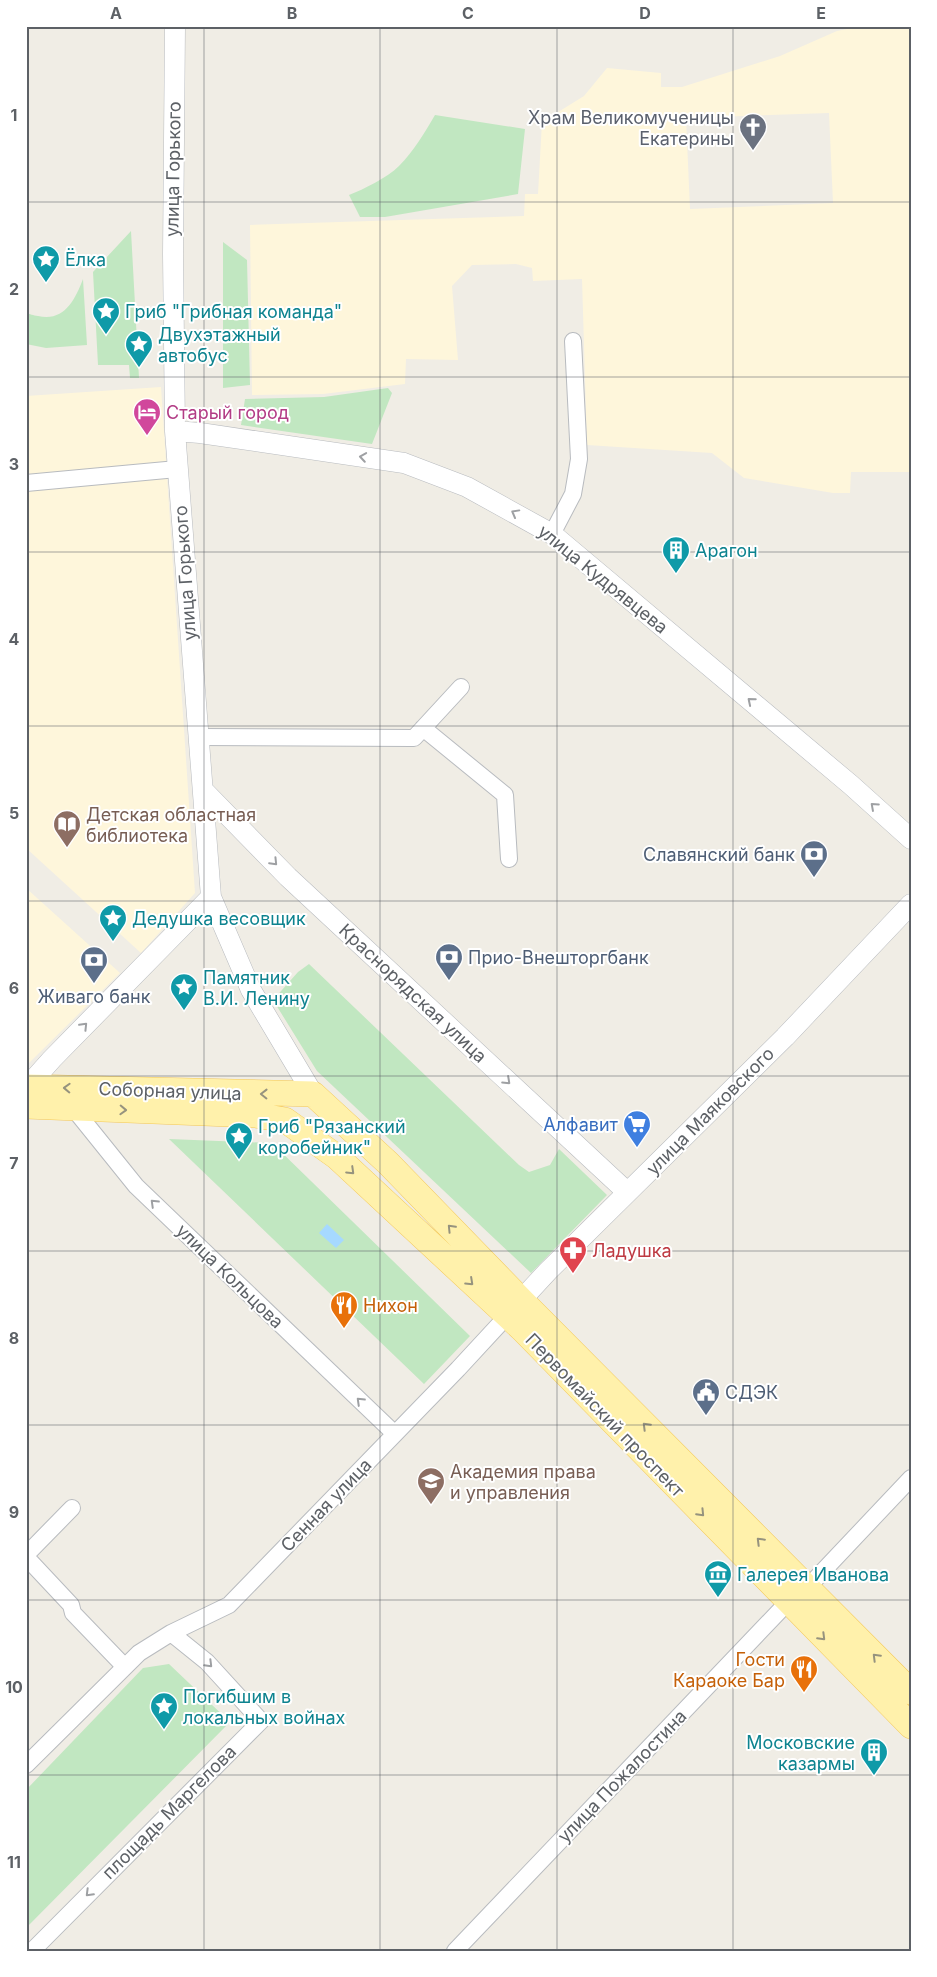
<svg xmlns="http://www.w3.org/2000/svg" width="937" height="1977" font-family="Inter,sans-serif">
	<rect width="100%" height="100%" fill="#f0ede5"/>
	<path fill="#fef6db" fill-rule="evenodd" d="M 862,26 L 911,26 L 911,472 L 851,472 L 850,493 L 833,493 L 744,478 L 712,453 L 587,445 L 582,279 L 533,281 L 532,268 L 516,264 L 472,265 L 452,286 L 458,360 L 406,359 L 405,384 L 323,394 L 252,395 L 250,225 L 524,216 L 525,194 L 538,194 L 542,122 L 584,96 L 607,68 L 661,73 L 661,87 L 682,87 L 780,56 L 837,31 ZM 829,113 L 833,203 L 690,209 L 686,118 Z
		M 161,387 L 195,893 L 141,953 L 26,848 L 26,396 Z
		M 26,888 L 120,973 L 26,1066 Z"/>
	<path fill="#c1e7c1" d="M 435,115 L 525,129 L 518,194 L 385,217 L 360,217 L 349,195 C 364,189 387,178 399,166 C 413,152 425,132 435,115 Z
		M 131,231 L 139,378 L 130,378 L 129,365 L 98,365 L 93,272 Z
		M 223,242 L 247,260 L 250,385 L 223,388 Z
		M 83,279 L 87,345 L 46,348 L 26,344 L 26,312 C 30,315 33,315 38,316 C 64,322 75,300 83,279 Z
		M 388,388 L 392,393 L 372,444 L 241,425 L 245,399 L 324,397 Z
		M 309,964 L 519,1165 L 529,1172 L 550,1165 L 559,1149 L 607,1195 L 531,1273 L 317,1071 L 273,1000 L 298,972 Z
		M 169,1139 L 272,1143 L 470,1336 L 424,1384 Z
		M 169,1664 L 230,1722 L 26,1928 L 26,1790 L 143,1668 Z"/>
	<path fill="#a6d9ff" d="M 327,1224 L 344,1240 L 336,1248 L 319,1233 Z"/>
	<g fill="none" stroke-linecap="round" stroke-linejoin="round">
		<g stroke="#b8bbbf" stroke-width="18">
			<path id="minor" d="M 26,483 L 177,469
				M 552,534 L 573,494 L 579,459 L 573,341
				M 423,728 L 505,795 L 509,859
				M 198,737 L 414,738 L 461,687
				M 74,1109 L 136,1186 L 395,1434
				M 26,1555 L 72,1508
				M 26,1557 L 71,1605 L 73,1613 L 125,1667
				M 807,1588 L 911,1478
				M 26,1765 L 139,1653 L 171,1633 L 229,1605 L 458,1369 L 507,1316
				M 32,1951 L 261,1721 L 207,1662 L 171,1633
				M 455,1951 L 788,1602"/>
		</g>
		<g stroke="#b8bbbf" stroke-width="21">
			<path id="tertiary" d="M 175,26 L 173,254 L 175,431 L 211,897 L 251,990 L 313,1094
				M 175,431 L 200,433 L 404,463 L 467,487 L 552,534 L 851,785 L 911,839
				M 203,790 L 288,877 L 627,1192
				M 27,1087 L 52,1059 L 211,897
				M 511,1311 L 548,1271 L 785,1037 L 911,904"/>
		</g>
		<g stroke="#f4c859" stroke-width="26">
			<path id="primary" d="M 26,1087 L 313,1094 L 388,1163 L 521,1300 L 911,1692
				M 26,1106 L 255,1115 L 285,1120 L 337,1157 L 522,1329 L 911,1726"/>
		</g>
		<use href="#minor" stroke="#fff" stroke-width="16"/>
		<use href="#tertiary" stroke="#fff" stroke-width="20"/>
		<use href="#primary" stroke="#fff1ab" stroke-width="25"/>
	</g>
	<defs><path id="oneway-chevron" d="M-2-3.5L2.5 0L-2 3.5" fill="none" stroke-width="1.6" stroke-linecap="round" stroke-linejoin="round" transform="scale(1.25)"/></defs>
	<g stroke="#9ea0a3">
		<use href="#oneway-chevron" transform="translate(363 457) rotate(-171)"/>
		<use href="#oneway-chevron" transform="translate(515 513) rotate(-151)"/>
		<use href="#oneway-chevron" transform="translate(751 701) rotate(-140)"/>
		<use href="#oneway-chevron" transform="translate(874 806) rotate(-138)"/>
		<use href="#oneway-chevron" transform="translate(274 862) rotate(46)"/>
		<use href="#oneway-chevron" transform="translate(84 1026) rotate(-46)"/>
		<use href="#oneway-chevron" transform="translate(507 1081) rotate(43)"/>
		<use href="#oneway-chevron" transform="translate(154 1203) rotate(-136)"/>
		<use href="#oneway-chevron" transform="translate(360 1401) rotate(-136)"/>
		<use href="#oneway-chevron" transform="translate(209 1664) rotate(45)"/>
		<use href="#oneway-chevron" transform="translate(89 1893) rotate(135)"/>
	</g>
	<g stroke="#96937e">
		<use href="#oneway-chevron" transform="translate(67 1088) rotate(-178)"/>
		<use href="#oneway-chevron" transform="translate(264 1094) rotate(-179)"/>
		<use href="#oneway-chevron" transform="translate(123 1110) rotate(2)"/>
		<use href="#oneway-chevron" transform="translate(351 1171) rotate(44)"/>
		<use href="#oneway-chevron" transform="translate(451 1228) rotate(-134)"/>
		<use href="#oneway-chevron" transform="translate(470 1282) rotate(43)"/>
		<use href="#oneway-chevron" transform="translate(646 1426) rotate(-135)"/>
		<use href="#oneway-chevron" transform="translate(701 1513) rotate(46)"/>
		<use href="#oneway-chevron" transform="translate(760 1541) rotate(-135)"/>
		<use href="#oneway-chevron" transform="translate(822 1637) rotate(45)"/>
		<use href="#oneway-chevron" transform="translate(876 1657) rotate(-135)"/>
	</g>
	<path fill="none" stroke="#5d6166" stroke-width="1" stroke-opacity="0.55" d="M 204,26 L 204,1951M 380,26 L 380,1951M 557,26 L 557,1951M 733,26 L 733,1951M 26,202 L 911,202M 26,377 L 911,377M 26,552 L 911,552M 26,726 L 911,726M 26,901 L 911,901M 26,1076 L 911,1076M 26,1251 L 911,1251M 26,1425 L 911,1425M 26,1600 L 911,1600M 26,1775 L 911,1775"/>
	<defs>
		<g id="church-pin" transform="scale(1.4375)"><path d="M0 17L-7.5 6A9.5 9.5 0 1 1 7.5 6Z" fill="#6b7280" stroke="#fff"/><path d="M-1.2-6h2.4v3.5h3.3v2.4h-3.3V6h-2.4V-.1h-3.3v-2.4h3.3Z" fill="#fff"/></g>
		<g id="sight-pin" transform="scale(1.4375)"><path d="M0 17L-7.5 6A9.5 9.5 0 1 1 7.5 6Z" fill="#0f9aa8" stroke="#fff"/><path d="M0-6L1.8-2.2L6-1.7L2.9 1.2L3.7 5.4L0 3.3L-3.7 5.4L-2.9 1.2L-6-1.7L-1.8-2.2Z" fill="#fff"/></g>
		<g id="hotel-pin" transform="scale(1.4375)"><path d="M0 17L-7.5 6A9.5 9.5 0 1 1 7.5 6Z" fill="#d1479c" stroke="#fff"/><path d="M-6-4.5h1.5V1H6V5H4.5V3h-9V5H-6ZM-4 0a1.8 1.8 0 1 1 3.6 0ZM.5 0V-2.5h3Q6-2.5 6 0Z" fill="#fff"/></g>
		<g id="building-pin" transform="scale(1.4375)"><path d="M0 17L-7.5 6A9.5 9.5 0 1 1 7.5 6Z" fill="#0f9aa8" stroke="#fff"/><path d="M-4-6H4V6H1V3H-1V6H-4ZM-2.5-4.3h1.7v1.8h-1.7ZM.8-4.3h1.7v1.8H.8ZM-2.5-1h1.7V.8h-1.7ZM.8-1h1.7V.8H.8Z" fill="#fff"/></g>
		<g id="library-pin" transform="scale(1.4375)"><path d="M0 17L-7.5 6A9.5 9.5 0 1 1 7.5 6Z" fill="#8d6e63" stroke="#fff"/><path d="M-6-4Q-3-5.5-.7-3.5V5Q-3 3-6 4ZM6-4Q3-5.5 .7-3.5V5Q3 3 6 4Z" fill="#fff"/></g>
		<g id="bank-pin" transform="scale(1.4375)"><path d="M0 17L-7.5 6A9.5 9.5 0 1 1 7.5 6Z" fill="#5c6f8a" stroke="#fff"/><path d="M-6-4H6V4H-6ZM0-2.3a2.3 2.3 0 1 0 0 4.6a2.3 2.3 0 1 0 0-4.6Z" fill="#fff"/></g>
		<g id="supermarket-pin" transform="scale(1.4375)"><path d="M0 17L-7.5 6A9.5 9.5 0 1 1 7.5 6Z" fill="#3f7fe0" stroke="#fff"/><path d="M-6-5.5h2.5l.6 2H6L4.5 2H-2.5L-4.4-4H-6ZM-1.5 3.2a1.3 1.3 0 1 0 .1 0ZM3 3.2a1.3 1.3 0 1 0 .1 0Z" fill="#fff"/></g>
		<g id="pharmacy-pin" transform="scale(1.4375)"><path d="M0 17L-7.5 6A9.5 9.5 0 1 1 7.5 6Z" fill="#e0444e" stroke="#fff"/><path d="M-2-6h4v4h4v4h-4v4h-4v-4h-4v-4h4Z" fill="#fff"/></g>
		<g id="restaurant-pin" transform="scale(1.4375)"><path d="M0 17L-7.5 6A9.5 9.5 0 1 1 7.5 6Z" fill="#e8710a" stroke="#fff"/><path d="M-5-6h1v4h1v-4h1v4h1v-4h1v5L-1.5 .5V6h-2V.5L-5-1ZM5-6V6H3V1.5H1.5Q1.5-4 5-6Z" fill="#fff"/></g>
		<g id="civic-pin" transform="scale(1.4375)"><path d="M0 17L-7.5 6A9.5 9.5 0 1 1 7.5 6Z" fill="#5c6f8a" stroke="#fff"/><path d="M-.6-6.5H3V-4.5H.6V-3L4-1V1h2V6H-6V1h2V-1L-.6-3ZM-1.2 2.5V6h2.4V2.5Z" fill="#fff"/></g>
		<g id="university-pin" transform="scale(1.4375)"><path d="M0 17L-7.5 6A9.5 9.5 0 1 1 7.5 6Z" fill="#8d6e63" stroke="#fff"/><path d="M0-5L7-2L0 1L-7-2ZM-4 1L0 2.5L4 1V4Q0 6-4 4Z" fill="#fff"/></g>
		<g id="museum-pin" transform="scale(1.4375)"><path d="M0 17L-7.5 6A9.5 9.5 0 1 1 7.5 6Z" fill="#0f9aa8" stroke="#fff"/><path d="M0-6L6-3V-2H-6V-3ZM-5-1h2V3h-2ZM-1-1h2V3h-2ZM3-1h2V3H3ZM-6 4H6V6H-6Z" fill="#fff"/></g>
	</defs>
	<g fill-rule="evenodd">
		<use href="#church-pin" x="753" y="127"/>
		<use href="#sight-pin" x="46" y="259"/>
		<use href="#sight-pin" x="106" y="311"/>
		<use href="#sight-pin" x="139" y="344"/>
		<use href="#hotel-pin" x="147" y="412"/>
		<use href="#building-pin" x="676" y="550"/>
		<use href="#library-pin" x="67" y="824"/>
		<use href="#bank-pin" x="814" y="854"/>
		<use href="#sight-pin" x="113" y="918"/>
		<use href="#bank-pin" x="449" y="957"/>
		<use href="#bank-pin" x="94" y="960"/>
		<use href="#sight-pin" x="184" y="987"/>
		<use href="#supermarket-pin" x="637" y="1124"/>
		<use href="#sight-pin" x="239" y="1136"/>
		<use href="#pharmacy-pin" x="573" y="1250"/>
		<use href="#restaurant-pin" x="344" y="1305"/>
		<use href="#civic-pin" x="706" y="1392"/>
		<use href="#university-pin" x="431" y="1481"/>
		<use href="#museum-pin" x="718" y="1574"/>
		<use href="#restaurant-pin" x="804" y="1669"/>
		<use href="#sight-pin" x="164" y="1706"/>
		<use href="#building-pin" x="874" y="1752"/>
	</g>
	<g text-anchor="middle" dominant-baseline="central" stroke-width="4" stroke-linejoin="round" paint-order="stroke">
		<g font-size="18" fill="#5b616d" stroke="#fff" text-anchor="end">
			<text x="734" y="117">Храм Великомученицы<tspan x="734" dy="21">Екатерины</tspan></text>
		</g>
		<g font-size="18" fill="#5d6166" stroke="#fff">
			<text transform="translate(173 169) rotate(-89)">улица Горького</text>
			<text transform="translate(185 573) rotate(-94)">улица Горького</text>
			<text transform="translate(603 579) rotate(39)">улица Кудрявцева</text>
			<text transform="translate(413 993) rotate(43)">Краснорядская улица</text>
			<text transform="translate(170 1091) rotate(2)">Соборная улица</text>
			<text transform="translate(710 1111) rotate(-45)">улица Маяковского</text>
			<text transform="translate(230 1276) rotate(44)">улица Кольцова</text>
			<text transform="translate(605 1415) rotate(46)">Первомайский проспект</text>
			<text transform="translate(326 1505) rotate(-46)">Сенная улица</text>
			<text transform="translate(622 1776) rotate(-46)">улица Пожалостина</text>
			<text transform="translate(169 1812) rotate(-45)">площадь Маргелова</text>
		</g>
		<g font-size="18" fill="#0d838f" stroke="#fff" text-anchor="start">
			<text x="65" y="259">Ёлка</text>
			<text x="125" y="311">Гриб "Грибная команда"</text>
			<text x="158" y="334">Двухэтажный<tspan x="158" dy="21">автобус</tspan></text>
			<text x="695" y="550">Арагон</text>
			<text x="132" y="918">Дедушка весовщик</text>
			<text x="203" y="977">Памятник<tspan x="203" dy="21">В.И. Ленину</tspan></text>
			<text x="258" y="1126">Гриб "Рязанский<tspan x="258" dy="21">коробейник"</tspan></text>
			<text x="737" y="1574">Галерея Иванова</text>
			<text x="183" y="1696">Погибшим в<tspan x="183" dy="21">локальных войнах</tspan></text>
			<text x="855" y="1742" text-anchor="end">Московские<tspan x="855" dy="21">казармы</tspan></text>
		</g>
		<g font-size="18" fill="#b23c85" stroke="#fff" text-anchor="start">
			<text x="166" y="412">Старый город</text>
		</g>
		<g font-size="18" fill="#785e54" stroke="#fff" text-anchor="start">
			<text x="86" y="814">Детская областная<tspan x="86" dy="21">библиотека</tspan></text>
			<text x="450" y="1471">Академия права<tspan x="450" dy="21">и управления</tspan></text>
		</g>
		<g font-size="18" fill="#4e5e75" stroke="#fff" text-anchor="start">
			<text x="795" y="854" text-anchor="end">Славянский банк</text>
			<text x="468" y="957">Прио-Внешторгбанк</text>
			<text x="94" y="996" text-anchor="middle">Живаго банк</text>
			<text x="725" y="1392">СДЭК</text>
		</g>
		<g font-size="18" fill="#366cbe" stroke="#fff" text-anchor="end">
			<text x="618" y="1124">Алфавит</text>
		</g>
		<g font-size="18" fill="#be3a42" stroke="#fff" text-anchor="start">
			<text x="592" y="1250">Ладушка</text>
		</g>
		<g font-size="18" fill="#c56008" stroke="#fff" text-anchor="start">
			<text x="363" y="1305">Нихон</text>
			<text x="785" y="1659" text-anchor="end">Гости<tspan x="785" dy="21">Караоке Бар</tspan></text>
		</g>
	</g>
	<rect width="937" height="1977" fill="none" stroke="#ffffff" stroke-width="55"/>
	<rect x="28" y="28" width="882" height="1922" fill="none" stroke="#5d6166" stroke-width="2"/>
	<g font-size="16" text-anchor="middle" font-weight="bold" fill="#5d6166">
		<text x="116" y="19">A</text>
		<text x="292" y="19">B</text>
		<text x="468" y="19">C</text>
		<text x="645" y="19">D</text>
		<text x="821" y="19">E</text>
		<text x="14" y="121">1</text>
		<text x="14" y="295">2</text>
		<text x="14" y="470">3</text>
		<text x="14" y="645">4</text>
		<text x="14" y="819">5</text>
		<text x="14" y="994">6</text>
		<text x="14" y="1169">7</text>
		<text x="14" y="1344">8</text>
		<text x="14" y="1518">9</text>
		<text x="14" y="1693">10</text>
		<text x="14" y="1868">11</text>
	</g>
</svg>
